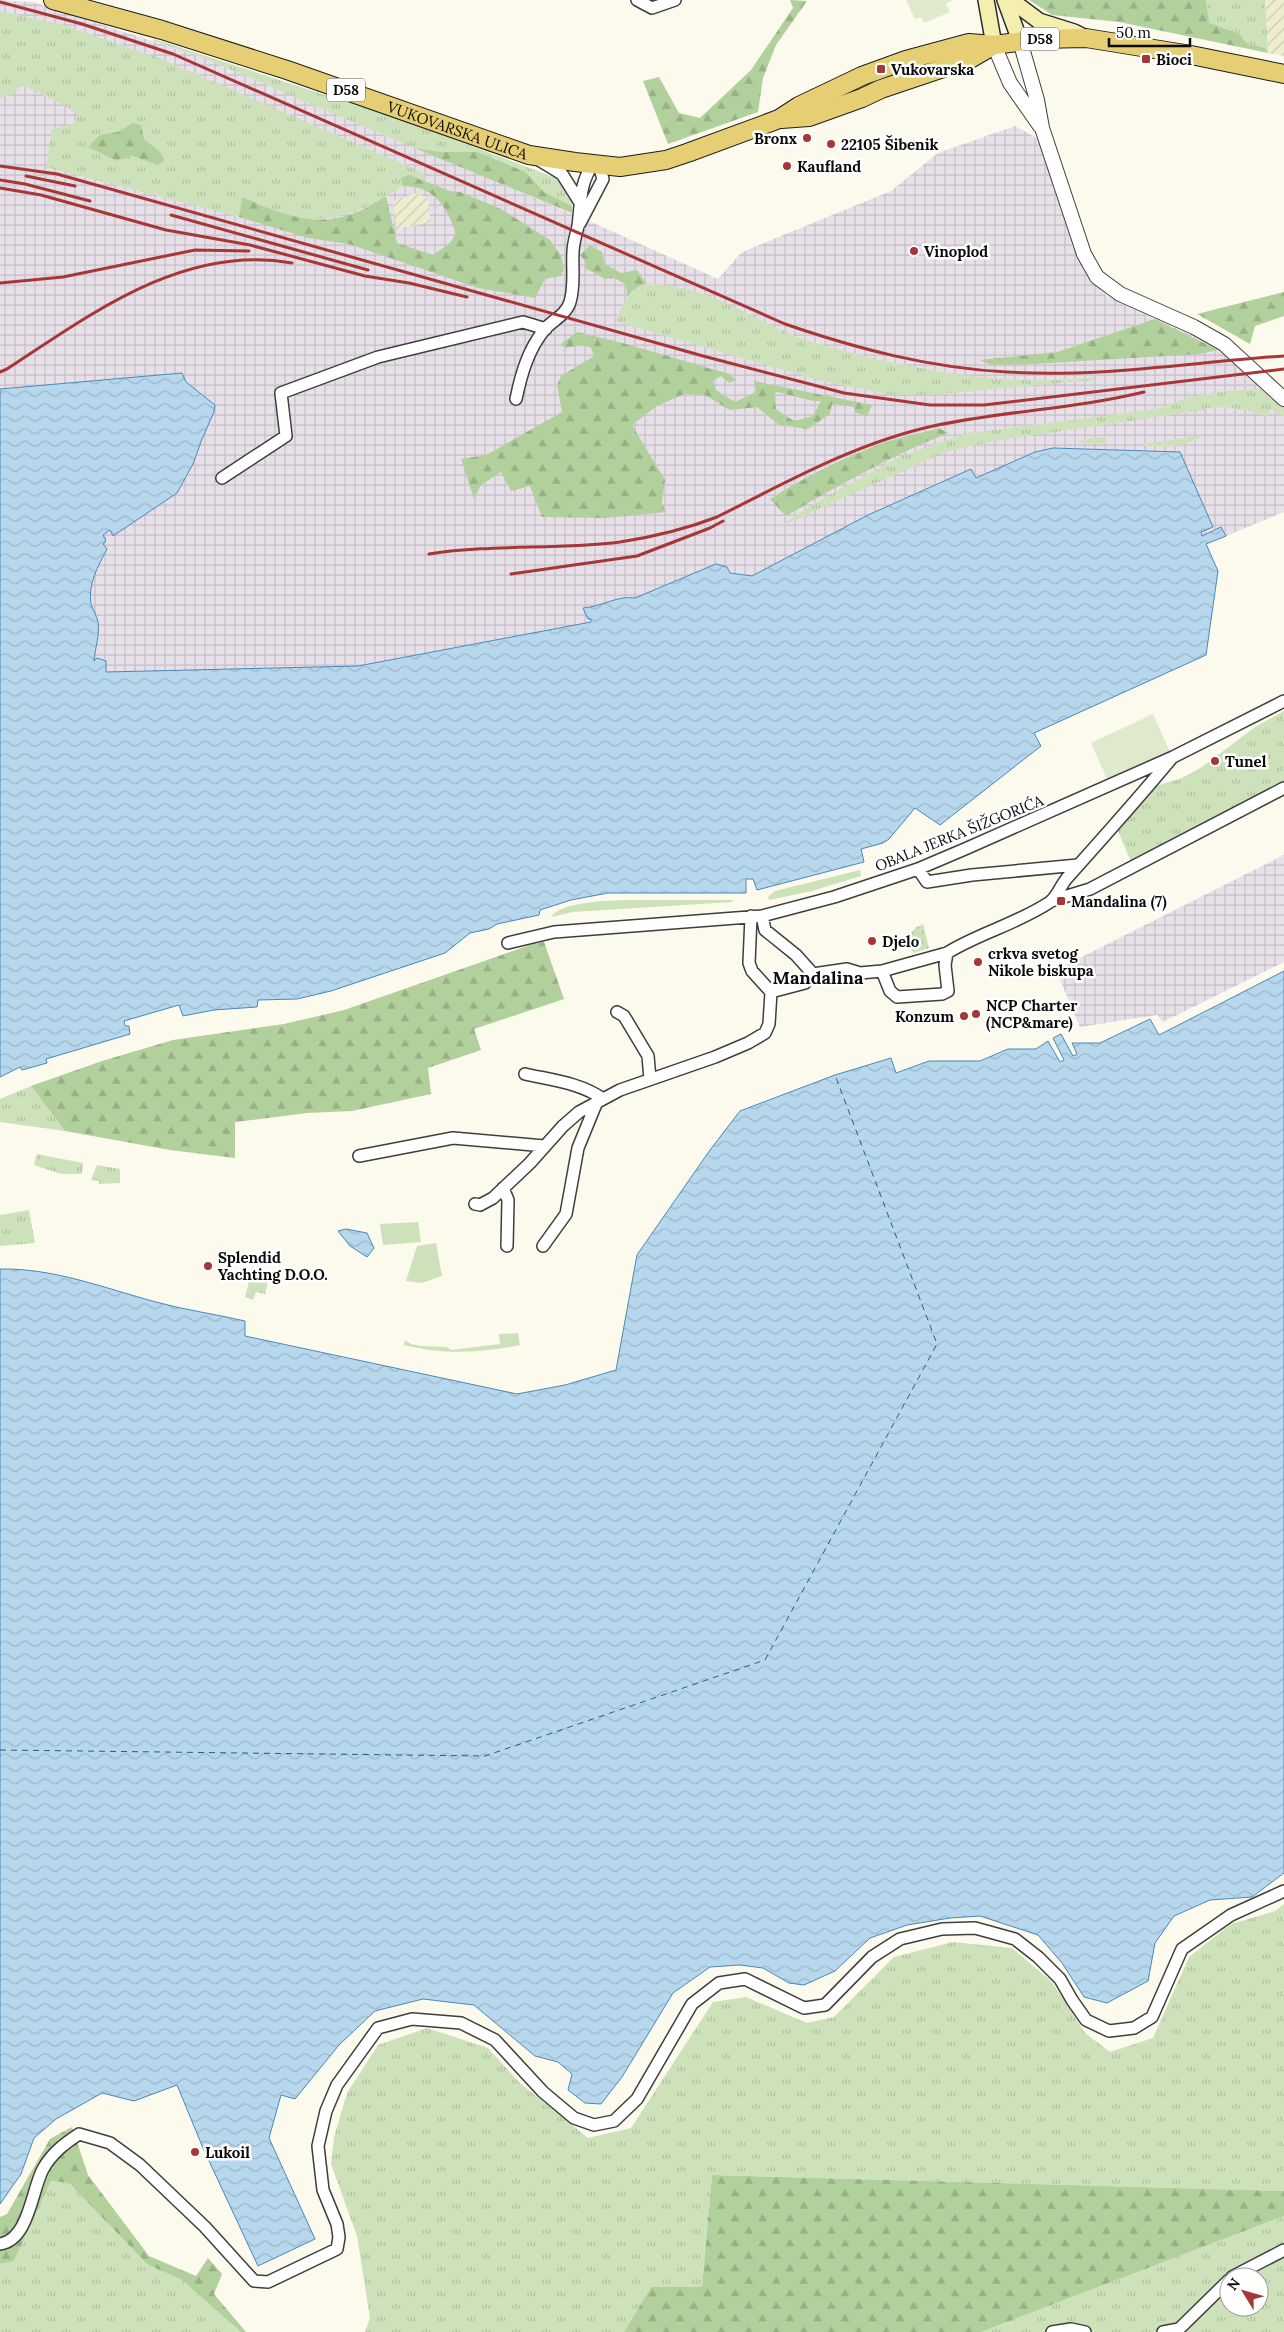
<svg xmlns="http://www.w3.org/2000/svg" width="1284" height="2332" font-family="Lora,serif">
	<defs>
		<pattern id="industrial-grid" width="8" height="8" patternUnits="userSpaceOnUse" patternTransform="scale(1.25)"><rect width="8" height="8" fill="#e8e0e9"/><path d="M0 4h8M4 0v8" fill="none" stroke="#c6bfc6"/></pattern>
		<pattern id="farmland-furrows" width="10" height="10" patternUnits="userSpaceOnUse" patternTransform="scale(1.25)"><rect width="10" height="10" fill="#efedcf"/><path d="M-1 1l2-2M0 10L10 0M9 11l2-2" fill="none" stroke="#cccab0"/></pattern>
		<pattern id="grass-tufts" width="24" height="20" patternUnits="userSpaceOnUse" patternTransform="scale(1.25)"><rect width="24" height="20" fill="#cde2ba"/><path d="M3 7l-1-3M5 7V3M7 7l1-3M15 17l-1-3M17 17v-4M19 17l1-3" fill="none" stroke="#afc19f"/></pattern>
		<pattern id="forest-firs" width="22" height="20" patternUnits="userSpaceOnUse" patternTransform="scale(1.25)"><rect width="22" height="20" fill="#b1d09c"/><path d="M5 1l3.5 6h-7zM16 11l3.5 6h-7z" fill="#97b185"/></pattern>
		<pattern id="park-dots" width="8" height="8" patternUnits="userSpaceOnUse" patternTransform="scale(1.25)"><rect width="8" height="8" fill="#cde2ba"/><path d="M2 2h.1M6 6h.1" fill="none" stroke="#afc19f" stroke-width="1.8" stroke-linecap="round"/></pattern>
		<pattern id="water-waves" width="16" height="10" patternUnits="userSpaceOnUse" patternTransform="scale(1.25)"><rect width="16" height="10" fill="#b7d7ed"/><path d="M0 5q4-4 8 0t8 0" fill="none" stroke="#9cb7ca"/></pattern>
	</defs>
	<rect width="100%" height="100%" fill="#fcfaec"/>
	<path fill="url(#industrial-grid)" d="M 0,0 L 33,2 L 201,57 L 587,220 L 718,279 L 742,252 L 891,191 L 938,153 L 1015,126 L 1038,139 L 1073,247 L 1086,274 L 1095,284 L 1107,296 L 1124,305 L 1191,335 L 1224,354 L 1284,406 L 1284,512 L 1226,536 L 1221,527 L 1202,536 L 1200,532 L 1212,527 L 1180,453 L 1068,448 L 1035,452 L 976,478 L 971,469 L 868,515 L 752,576 L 730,573 L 716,564 L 635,598 L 627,597 L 592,608 L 583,608 L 591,622 L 358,666 L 106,672 L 94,661 L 98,621 L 93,613 L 91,601 L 91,588 L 96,570 L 107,549 L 103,544 L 102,535 L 110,530 L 113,535 L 193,464 L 202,439 L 214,412 L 215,405 L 186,382 L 182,373 L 0,389 Z
		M 1284,855 L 1284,962 L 1163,1022 L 1157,1015 L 1080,1027 L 1056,970 Z"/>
	<path fill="url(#farmland-furrows)" d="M 1265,0 L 1284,0 L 1284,56 L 1268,53 Z
		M 416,193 L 428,198 L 430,222 L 396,229 L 393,201 Z"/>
	<path fill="url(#grass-tufts)" fill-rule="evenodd" d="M 1206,0 L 1265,0 L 1268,53 L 1265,48 L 1247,44 L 1240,34 L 1208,23 Z
		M 0,11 L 60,24 L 159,58 L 424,173 L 425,181 L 409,175 L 402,178 L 403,186 C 364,210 332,227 285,215 C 271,212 256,203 242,198 L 239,217 L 46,167 L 52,129 L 73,124 L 78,115 L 71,109 L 23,85 L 11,95 L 0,98 Z
		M 154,39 L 408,122 L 556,178 C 566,186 573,192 572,206 L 544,192 L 526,172 L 478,152 L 443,152 L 414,148 L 201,57 L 153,41 Z
		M 646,283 C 660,285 676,286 691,290 C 727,300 760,322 795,336 C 821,346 849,352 876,359 C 948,375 1021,386 1094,377 L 1093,380 L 929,395 L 893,395 L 822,381 L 617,322 C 621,303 628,292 646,283 Z
		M 1264,388 L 1284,406 L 1284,417 L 1271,409 L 1267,416 L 1230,407 L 1207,408 L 1204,410 L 994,441 L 945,452 L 777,528 L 812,505 L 899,457 L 964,434 L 1157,409 L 1189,397 L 1227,391 Z
		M 1284,711 L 1284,785 L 1131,862 L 1118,831 L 1156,786 L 1182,778 L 1202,767 L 1255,727 Z
		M 31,1086 L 65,1131 L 0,1122 L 0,1099 Z
		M 37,1154 L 83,1163 L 82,1174 L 61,1174 L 34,1165 Z
		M 97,1165 L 120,1169 L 120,1183 L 99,1184 L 99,1181 L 91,1180 Z
		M 29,1210 L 35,1243 L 0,1246 L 0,1215 Z
		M 260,1271 L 270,1274 L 265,1294 L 256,1292 L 253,1300 L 245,1297 L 250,1278 L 257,1280 Z
		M 1284,1904 L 1284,2191 L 712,2175 L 702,2287 L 651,2287 L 624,2332 L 365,2332 L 370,2318 L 357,2236 L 331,2164 L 334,2137 L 347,2093 L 378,2045 L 427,2028 L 488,2048 L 520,2083 L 588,2138 L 631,2128 L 713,2002 L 746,1997 L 807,2023 L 834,2017 L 894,1957 L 953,1942 L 1012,1948 L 1052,1982 L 1085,2033 L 1110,2052 L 1153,2038 L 1189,1957 L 1231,1924 L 1275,1911 Z
		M 51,2181 L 69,2183 L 148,2265 L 182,2280 L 241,2332 L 0,2332 L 0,2264 L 14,2261 Z
		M 1284,2216 L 1284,2332 L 981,2332 ZM 1229,2277 L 1259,2277 L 1259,2307 L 1229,2307 Z"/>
	<path fill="url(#forest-firs)" fill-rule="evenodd" d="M 790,0 L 807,1 L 776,45 L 763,78 L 758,112 L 668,144 L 643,81 L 659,77 L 679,113 L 700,118 L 751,70 L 793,8 Z
		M 1029,0 L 1206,0 L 1209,23 L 1240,34 L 1247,44 L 1265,48 L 1268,53 L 1119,22 L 1052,15 Z
		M 133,123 L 141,125 L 144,139 L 161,153 L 164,160 L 158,165 L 130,155 L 117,161 L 88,147 L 100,135 L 118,132 Z
		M 414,148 L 443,152 L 478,152 L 526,172 L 544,192 L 572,206 L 572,213 Z
		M 409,175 L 450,191 L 460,192 L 501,209 L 550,240 L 561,255 L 564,269 L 561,276 L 545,279 L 535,298 L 478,288 L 349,244 L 308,238 L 239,217 L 242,197 C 278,213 315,229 355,213 C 366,209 376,202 386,196 L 397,243 L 433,255 L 449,244 L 456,234 C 447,207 435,186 403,186 L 401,178 Z
		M 590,245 L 602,252 L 605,264 L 621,273 L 637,270 L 646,283 L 634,289 L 628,296 L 625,284 L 614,278 L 605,279 L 585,268 L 586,262 L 580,255 Z
		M 1284,292 L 1284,316 L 1255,326 L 1250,344 L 1197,314 Z
		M 1155,319 L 1218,350 L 1199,354 L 1033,364 L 991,365 L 980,360 L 1057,352 Z
		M 577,332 C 629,343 679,360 730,374 L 736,380 L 729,383 L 721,376 L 713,381 L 716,390 L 735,402 L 756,392 L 754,381 L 872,405 L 867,416 L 854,412 L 855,407 L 832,404 L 830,414 L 808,429 L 779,425 L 757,407 L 730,410 L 705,395 L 684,394 L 657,406 L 632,425 L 665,480 L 662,503 L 666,512 L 606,518 L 542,517 L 530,486 L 511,491 L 501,472 L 481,485 L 474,499 L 461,459 L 486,455 L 562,412 L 557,385 L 561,376 L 594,356 L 591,348 L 582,345 L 565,348 L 561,344 ZM 778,392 L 813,401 L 821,401 L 813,416 L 794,421 L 776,409 L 774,393 Z
		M 939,428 L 948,433 C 891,456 839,485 786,516 L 770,499 C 804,477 842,459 880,444 C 899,437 920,434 939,428 Z
		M 544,942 L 564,999 L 474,1029 L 481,1050 L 428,1068 L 431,1094 L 352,1111 L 307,1113 L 235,1122 L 235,1158 L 170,1150 L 65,1131 L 31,1086 L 102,1061 L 173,1040 L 284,1024 L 344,1010 L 530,945 Z
		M 72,2127 L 88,2175 L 149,2256 L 196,2276 L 208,2258 L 222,2274 L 214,2294 L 246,2332 L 241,2332 L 182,2280 L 148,2265 L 69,2183 L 51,2181 L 14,2261 L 0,2264 L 0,2217 L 7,2214 L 50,2139 Z
		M 712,2175 L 1284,2191 L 1284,2216 L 981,2332 L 624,2332 L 651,2287 L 702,2287 Z"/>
	<path fill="url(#park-dots)" d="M 923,924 L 929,948 L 914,953 L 909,947 C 909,935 912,928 923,924 Z"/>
	<path fill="#cde2ba" d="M 1200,435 L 1202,436 C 1179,449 1168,447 1143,446 L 1144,444 Z
		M 1106,436 L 1107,444 L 1080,443 L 1078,441 Z
		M 860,870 L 861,876 L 812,891 L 769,900 L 768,897 L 775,891 Z
		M 623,900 L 733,900 L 732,902 L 573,912 L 551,917 C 561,902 606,901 623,900 Z
		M 418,1222 L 421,1242 L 383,1245 L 380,1224 Z
		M 436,1243 L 442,1276 L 422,1283 L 406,1281 L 417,1246 Z
		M 518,1333 L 520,1345 C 480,1353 444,1355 404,1345 L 405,1340 L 411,1344 L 421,1346 L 447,1347 L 451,1350 L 500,1344 L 499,1334 Z"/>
	<path fill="#deeacb" d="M 906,0 L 953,0 L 946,4 L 950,12 L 924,23 L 921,17 L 915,19 Z
		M 1153,714 L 1170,752 L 1108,781 L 1091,743 Z"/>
	<path fill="url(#water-waves)" stroke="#4888ba" d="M 182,373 L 186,382 L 215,405 L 214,412 L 202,439 L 193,464 L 177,493 L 113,536 L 110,530 L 103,535 L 106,541 L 103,544 L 107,549 C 98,566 88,584 91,604 C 93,610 97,616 98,622 C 100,634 95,649 94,661 L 97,658 L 106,661 L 106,672 L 358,666 L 591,622 L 591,619 L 588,619 L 583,608 C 601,607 618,595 635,598 L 716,564 L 727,567 L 730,573 L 752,576 L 868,515 L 971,469 L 976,478 L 1035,452 L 1053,448 L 1180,452 L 1213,527 L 1201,532 L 1202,536 L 1221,527 L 1226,536 L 1206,544 L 1218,571 L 1206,655 L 1034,733 L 1041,746 L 940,825 L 915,808 L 889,839 L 883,843 L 861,849 L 864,862 L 757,890 L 753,879 L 746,879 L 746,893 L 608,893 L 571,900 L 540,910 L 539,915 L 497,924 L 489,929 L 470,933 L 445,953 L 331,991 L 297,999 L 258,1000 L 257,1007 L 214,1010 L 183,1016 L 179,1005 L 124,1021 L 125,1026 L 129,1026 L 130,1034 L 46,1059 L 47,1063 L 22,1070 L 20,1067 L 0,1077 L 0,389 Z
		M 1284,971 L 1284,1873 L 1252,1897 L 1210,1900 L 1174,1916 L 1155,1943 L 1148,1981 L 1107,2003 L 1084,1997 L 1062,1963 L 1038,1935 L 980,1916 L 950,1918 L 907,1925 L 870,1938 L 835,1971 L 804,1985 L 789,1983 L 763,1968 L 740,1965 L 710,1967 L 673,1993 L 622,2077 L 601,2104 L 585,2103 L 568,2090 L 572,2074 L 558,2062 L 535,2056 L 474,2005 L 423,1999 L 375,2011 L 339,2045 L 295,2099 L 281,2095 L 269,2138 L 315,2239 L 258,2266 L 203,2148 L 177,2085 L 134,2101 L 102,2093 L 56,2119 L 34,2138 L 21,2174 L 0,2204 L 0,1269 C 54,1268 104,1288 156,1302 C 185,1310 215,1314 245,1321 L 245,1336 L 517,1394 L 565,1385 L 616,1370 L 637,1255 L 710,1150 L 740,1111 L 835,1075 L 891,1058 L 896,1073 L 929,1061 L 980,1061 L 1008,1049 L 1036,1049 L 1048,1041 L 1060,1062 L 1064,1060 L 1053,1038 L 1061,1034 L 1073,1056 L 1077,1054 L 1072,1043 L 1100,1043 L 1150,1019 L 1159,1035 Z
		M 346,1229 L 367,1233 L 374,1248 L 367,1257 L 350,1246 L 338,1231 Z"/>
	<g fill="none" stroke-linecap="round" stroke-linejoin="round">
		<path stroke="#265b8b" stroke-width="1" stroke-dasharray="6 5" stroke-linecap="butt" d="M 0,1750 L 485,1756 L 765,1660 L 937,1344 L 835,1075"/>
		<g stroke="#3e3e3e" stroke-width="14">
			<path id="minor" d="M 637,0 L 652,8 L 675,0
				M 539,160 L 562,174 L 579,201
				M 580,223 L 603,179 L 599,165
				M 516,399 C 521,375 528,349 545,329 C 553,320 566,315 570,302 C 575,286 572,269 573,252 C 573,244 576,235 578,226 C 581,204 579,184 593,164
				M 222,478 L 286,436 L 281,393 L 378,357 L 523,322 L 546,329
				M 918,869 L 927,882 L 972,875 L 1078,865
				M 1051,901 L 1090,889 L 1284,788
				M 762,916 L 765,930 L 796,955 L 813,974
				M 508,943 L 554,932 L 762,916 L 834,897 L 918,869 L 965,849 L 1173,757 L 1284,701
				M 882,971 L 890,991 L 897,997 L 942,994 L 948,991 L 945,965 L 947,953 C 979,933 1017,924 1050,902 C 1057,897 1061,885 1067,878 C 1102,839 1137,800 1171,759
				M 771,992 L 805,983 L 813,974 L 847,969 L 860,973 L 882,971 L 947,953
				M 617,1012 L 624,1016 L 648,1056 L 650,1079
				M 525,1074 C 551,1080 581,1083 603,1099
				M 359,1156 L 453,1138 L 544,1146
				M 503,1188 L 508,1200 L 507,1246
				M 475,1204 L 480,1205 L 493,1198 L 530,1163 L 563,1126 L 579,1112 L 620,1090 L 715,1057 L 748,1043 L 765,1033 L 769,1024 L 771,992 L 752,971 L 749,963 L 751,916
				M 543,1246 L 566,1214 L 578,1148 L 596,1104
				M 0,2244 C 29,2240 32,2189 43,2169 C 52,2153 64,2144 79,2134 L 110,2143 L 140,2165 L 205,2227 L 254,2281 L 268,2282 L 337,2249 L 339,2237 L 337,2224 L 323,2190 L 318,2146 L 326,2111 L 337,2085 L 378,2028 L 412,2019 L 461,2023 L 495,2040 L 543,2092 L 574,2118 L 594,2125 L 614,2121 L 637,2099 L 692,2004 L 719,1983 L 745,1979 L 804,2008 L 825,2005 L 872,1957 L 900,1939 L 942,1929 L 975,1928 L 1015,1939 L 1038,1957 L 1060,1979 L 1072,2000 L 1086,2020 L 1109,2031 L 1134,2028 L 1152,2017 L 1182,1949 L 1231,1915 L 1284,1891
				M 1232,2277 L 1284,2250
				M 1052,2332 L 1071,2329 L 1085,2332
				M 1163,2332 L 1179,2329 L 1229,2280"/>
		</g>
		<g stroke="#3e3e3e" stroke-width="16">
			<path id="tertiary" d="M 1020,41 L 1037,100 L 1042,128 L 1084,254 L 1097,277 L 1120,294 L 1194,327 L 1224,344 L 1284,399
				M 994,45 L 1010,83 L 1040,126"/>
		</g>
		<g stroke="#2d2d2d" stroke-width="18">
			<path id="secondary" d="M 986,0 L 994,45
				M 1005,0 L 1020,41
				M 1011,0 L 1039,21 L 1074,32 L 1086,38"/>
		</g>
		<g stroke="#1c1c1c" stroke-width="20">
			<g id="primary">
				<path id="s1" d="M 53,0 L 162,30 L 287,70 L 529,155 L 575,162 L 620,167 L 666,160 L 687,153 L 779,119 L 799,106 L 862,76 L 906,60 L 969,43 L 994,45 L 1040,39 L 1086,38 L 1191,55 L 1284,74"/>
				<path d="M 781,119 L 809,117 L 862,98 L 881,89 L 970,59 L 994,45"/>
			</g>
		</g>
		<use href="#minor" stroke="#fff" stroke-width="11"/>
		<use href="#tertiary" stroke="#fff" stroke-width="14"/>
		<use href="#secondary" stroke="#f4efaf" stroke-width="15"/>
		<use href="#primary" stroke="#e5ce73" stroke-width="18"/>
		<path stroke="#a73737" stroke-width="3" d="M 0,2 L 82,24 L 173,54 L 785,324 C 858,349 930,368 1007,372 C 1099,378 1193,362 1284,356
			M 0,166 L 57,174 L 703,356 L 844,393 L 930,405 L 984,405 L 1284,369
			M 26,176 L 75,186
			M 0,180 L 25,184 L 90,201
			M 0,188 L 41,195 L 166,230 L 250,245 L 365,276 L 409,283 L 467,297
			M 171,215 L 368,270
			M 0,283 L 63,277 L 195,250 L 249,251
			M 0,372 L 7,369 C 91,314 185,243 292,263
			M 429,554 C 493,544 557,550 620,542 C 653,537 686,529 717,517 C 787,482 856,443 933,426 C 1003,411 1074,409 1144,392
			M 511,574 L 637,556 L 710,528 L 723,521"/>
	</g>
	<g fill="#a73737" stroke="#fff" stroke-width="2">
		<rect x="1141" y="54" width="10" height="10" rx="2.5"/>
		<rect x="876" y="64" width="10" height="10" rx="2.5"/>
		<circle cx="807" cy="138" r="5"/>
		<circle cx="831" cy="144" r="5"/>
		<circle cx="787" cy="166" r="5"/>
		<circle cx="914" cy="251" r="5"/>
		<circle cx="1215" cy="761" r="5"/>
		<rect x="1056" y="896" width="10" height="10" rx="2.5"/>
		<circle cx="872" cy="941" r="5"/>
		<circle cx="978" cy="962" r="5"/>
		<circle cx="976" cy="1014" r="5"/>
		<circle cx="964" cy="1016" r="5"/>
		<circle cx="208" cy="1266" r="5"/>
		<circle cx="195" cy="2152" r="5"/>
	</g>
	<g text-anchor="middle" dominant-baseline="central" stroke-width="5" stroke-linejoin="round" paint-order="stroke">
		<g fill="#fff" stroke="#545454" stroke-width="1">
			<rect x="1021" y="27.5" width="38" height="23" rx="4"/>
			<rect x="327" y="78.5" width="38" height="23" rx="4"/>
		</g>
		<g font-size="14" font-weight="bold" fill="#0b0b0b">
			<text x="1040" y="39">D58</text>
			<text x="346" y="90">D58</text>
		</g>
		<g font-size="15" font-weight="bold" fill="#0b0b0b" stroke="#fff" text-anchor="start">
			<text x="1156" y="59">Bioci</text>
			<text x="891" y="69">Vukovarska</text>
			<text x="797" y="138" text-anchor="end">Bronx</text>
			<text x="841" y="144">22105 Šibenik</text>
			<text x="797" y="166">Kaufland</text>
			<text x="924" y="251">Vinoplod</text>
			<text x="1225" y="761">Tunel</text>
			<text x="1071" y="901">Mandalina (7)</text>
			<text x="882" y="941">Djelo</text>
			<text x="988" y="953">crkva svetog<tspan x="988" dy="17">Nikole biskupa</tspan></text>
			<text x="986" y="1005">NCP Charter<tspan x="986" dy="17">(NCP&amp;mare)</tspan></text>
			<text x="954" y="1016" text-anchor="end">Konzum</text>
			<text x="218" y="1257">Splendid<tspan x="218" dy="17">Yachting D.O.O.</tspan></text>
			<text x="205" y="2152">Lukoil</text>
		</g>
		<g font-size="15" fill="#0b0b0b" stroke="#fff">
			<text stroke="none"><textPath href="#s1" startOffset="425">VUKOVARSKA ULICA</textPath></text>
			<text transform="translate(959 833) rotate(-22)">OBALA JERKA ŠIŽGORIĆA</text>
		</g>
		<g font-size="18" font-weight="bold" fill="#0b0b0b" stroke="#fff">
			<text x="818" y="977">Mandalina</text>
		</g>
	</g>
	<g transform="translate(1244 2292) rotate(307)"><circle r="24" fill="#ffffff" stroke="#9d9d9d"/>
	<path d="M0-4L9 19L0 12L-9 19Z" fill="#a73737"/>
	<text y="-8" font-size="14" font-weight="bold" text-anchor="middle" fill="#0b0b0b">N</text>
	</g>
	<path d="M1109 38v8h81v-8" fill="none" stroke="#0b0b0b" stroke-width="2.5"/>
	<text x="1116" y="38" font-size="15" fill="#0b0b0b" stroke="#ffffff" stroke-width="4" paint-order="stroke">50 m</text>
</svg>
